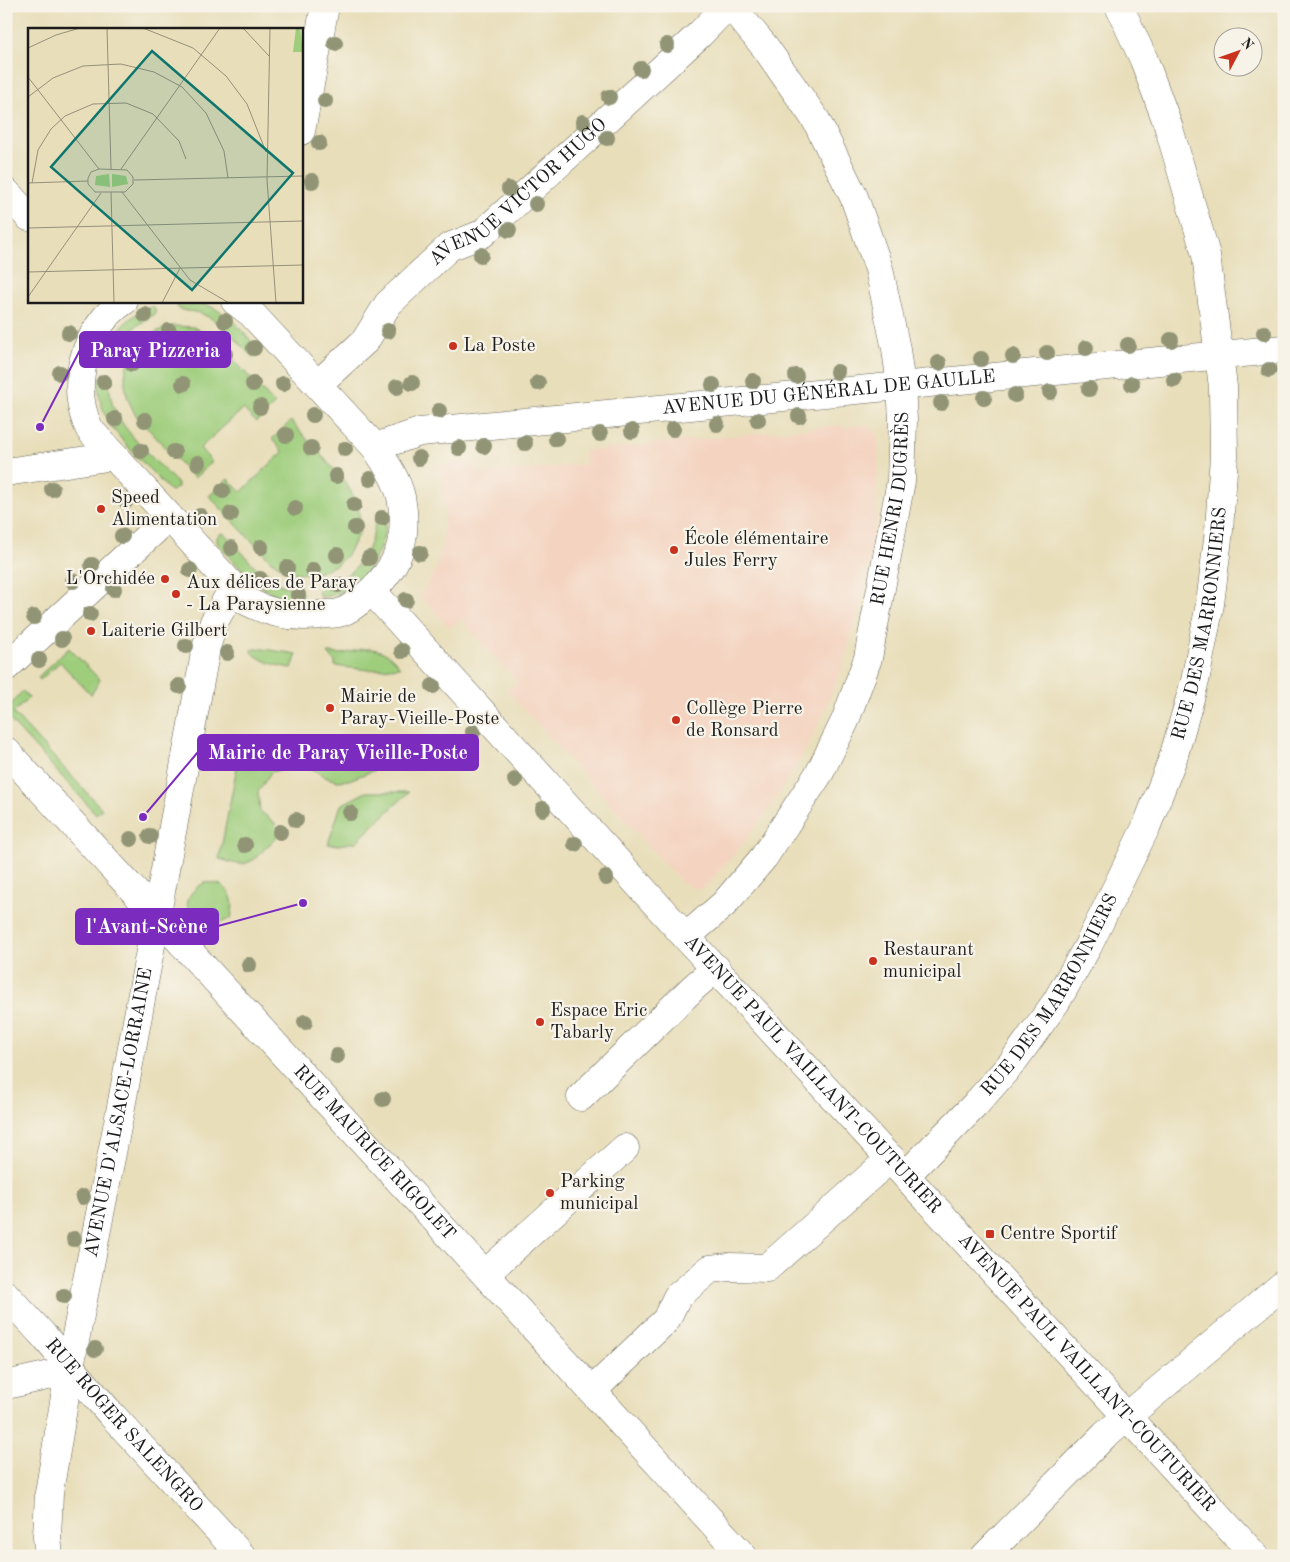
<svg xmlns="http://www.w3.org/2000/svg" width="1290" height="1562" font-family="'Old Standard TT',serif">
	<rect width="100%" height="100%" fill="#f7f3e8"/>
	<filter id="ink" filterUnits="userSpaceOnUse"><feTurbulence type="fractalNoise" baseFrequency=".02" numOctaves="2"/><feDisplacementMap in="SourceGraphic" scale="10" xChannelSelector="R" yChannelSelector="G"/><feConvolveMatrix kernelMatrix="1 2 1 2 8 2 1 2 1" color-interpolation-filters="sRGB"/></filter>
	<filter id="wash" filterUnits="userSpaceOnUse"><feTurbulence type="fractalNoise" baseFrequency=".0096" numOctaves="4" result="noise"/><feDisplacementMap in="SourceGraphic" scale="20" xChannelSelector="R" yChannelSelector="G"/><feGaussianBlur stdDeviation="1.12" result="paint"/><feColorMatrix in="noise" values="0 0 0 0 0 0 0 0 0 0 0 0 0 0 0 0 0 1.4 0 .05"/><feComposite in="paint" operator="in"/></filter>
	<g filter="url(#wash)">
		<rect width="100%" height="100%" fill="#e8deba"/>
		<path fill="#f4d3c0" d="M 842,425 L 843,428 L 861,425 L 868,426 L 878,435 L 879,443 L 876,513 L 874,536 L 865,586 L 853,631 L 842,667 L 825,709 L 807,747 L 775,800 L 741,846 L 708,884 L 700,889 L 692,888 L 685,882 L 683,884 L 507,691 L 517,682 L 460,619 L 450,628 L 420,596 L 435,571 L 440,556 L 443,538 L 445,512 L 444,498 L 439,475 L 434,465 L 477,461 L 478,474 L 585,464 L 584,451 Z"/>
		<path fill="#9ecd7c" stroke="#5d744c" d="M 180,301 C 210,301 227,313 246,335 C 251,341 257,347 260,353 L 254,358 C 237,343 225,323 202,314 C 195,311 186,312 179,309 L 177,307 Z
			M 153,306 L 155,309 L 155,314 C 144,321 135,326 126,336 C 121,342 118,353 111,355 L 105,349 L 106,347 C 118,328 131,314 153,306 Z
			M 173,326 L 193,327 L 210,335 L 275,404 L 256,422 L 243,409 L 200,448 L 212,462 L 194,478 L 138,418 C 111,380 127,337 173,326 Z
			M 102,375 L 107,376 C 110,386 110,396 113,406 C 123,432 157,462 177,483 L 178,487 L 172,491 L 169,490 C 151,470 130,451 113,429 C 105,418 92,386 102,375 Z
			M 291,421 L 345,482 L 358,503 L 360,521 L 359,533 L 347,555 L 336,565 L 315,574 L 295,573 L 288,572 L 270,560 L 209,496 L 228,479 L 241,492 L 283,452 L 272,439 Z
			M 380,512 L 386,515 C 387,551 360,596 320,597 L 318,593 C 321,583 333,583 340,579 C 364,566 374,541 376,515 Z
			M 221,533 L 225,534 L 260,572 L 268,578 L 284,586 L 299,589 L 302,592 L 302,598 C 275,611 233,560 217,543 L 217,537 Z
			M 69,648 L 100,680 L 91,695 L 60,662 L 40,680 L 38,677 Z
			M 255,649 L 263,649 L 297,654 L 292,668 C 276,666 262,662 250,651 Z
			M 363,649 C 380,648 389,653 400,667 L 368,670 L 335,666 L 335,662 L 328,653 L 342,654 Z
			M 23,691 L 29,698 L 13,713 L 102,809 L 96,814 L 9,719 C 9,705 13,700 23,691 Z
			M 241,746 L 261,746 L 262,753 L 342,749 L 352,757 L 373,756 L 387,759 L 380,768 L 349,780 L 338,781 L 327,778 L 314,770 L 293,767 L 271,772 L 258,792 L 260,811 L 275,823 L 277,838 C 264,846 256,865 239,864 C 233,864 225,860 219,859 Z
			M 366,792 L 409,792 L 356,842 L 339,845 L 328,844 L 341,805 Z
			M 204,883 C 227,880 237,897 231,918 L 204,931 C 188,914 177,898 204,883 Z"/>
	</g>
	<g filter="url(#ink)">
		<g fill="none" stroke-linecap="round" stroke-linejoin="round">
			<g stroke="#636053" stroke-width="29">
				<g id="minor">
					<path d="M 301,131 L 325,6"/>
					<path d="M 6,192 L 29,217"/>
					<path d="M 124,301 C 84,328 68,387 90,430 L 246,601 C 272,615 298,619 327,614 C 331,614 337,614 342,612 C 351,609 360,601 367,595 C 399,567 409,539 401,497 C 397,479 385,462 375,447 L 251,313 L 235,301"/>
					<path id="s1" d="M 318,384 L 365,341 L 388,304 L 449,247 L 482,234 L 700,34 L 727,6"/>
					<path id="s2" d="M 375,447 L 420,432 L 1284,349"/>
					<path d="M 6,472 L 114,456"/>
					<path id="s3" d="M 372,591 L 686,937 L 1255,1556"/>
					<path d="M 6,667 L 169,517"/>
					<path id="s4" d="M 6,751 L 743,1556"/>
					<path id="s5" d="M 686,937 L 724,904 L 764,857 L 820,772 L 845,721 L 868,658 L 901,481 L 903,420 L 901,386 L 896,349 L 879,269 L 854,197 L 816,120 L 765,47 L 731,6"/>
					<path d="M 581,1097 L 694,987 L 716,968"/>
					<path id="s6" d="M 906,1175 L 975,1105 L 1012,1063 L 1056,1002 L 1088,946 L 1147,825 L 1173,758 L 1195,681 L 1210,604 L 1219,530 L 1224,456 L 1223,387 L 1206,255 L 1168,125 L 1144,60 L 1119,6"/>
					<path d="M 485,1274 L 625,1148"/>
					<path id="s7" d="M 6,1295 L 43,1335 L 110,1413 L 242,1556"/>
					<path d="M 6,1385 L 51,1375 L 70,1366"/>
					<path d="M 592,1391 L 666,1320 L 677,1297 L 710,1269 L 729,1267 L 767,1268 L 891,1158"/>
					<path id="s8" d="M 49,1556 L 47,1537 L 49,1493 L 70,1366 L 121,1107 L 193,719 L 206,648 L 214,622 L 233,588"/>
					<path d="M 985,1556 L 1105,1435 L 1284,1284"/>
				</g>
			</g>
			<use href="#minor" stroke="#fff" stroke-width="28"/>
		</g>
		<g fill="#919576">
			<circle cx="335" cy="43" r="8"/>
			<circle cx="667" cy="45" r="8"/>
			<circle cx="641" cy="69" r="8"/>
			<circle cx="609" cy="97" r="8"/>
			<circle cx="325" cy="101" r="8"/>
			<circle cx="583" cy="122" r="8"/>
			<circle cx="607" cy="138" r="8"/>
			<circle cx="319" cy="143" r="8"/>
			<circle cx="312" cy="181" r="8"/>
			<circle cx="509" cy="189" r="8"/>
			<circle cx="536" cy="204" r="8"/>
			<circle cx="509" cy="230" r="8"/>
			<circle cx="481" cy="255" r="8"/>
			<circle cx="145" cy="315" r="8"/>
			<circle cx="225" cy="321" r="8"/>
			<circle cx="169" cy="331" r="8"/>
			<circle cx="388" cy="331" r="8"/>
			<circle cx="69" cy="333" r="8"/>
			<circle cx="1264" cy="333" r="8"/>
			<circle cx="1171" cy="340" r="8"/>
			<circle cx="1128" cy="345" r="8"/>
			<circle cx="254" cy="348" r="8"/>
			<circle cx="1086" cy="348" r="8"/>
			<circle cx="1047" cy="353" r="8"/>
			<circle cx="225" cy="354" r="8"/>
			<circle cx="1013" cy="356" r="8"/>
			<circle cx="981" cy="359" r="8"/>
			<circle cx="939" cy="363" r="8"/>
			<circle cx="132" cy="364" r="8"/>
			<circle cx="1269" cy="370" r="8"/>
			<circle cx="837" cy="372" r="8"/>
			<circle cx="60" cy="373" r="8"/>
			<circle cx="796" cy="376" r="8"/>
			<circle cx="1174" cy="380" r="8"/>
			<circle cx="753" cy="381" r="8"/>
			<circle cx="104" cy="382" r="8"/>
			<circle cx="412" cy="383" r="8"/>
			<circle cx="538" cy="383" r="8"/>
			<circle cx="183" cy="384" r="8"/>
			<circle cx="253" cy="384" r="8"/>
			<circle cx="283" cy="384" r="8"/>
			<circle cx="1132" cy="384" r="8"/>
			<circle cx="713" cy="385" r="8"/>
			<circle cx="397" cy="387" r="8"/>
			<circle cx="1089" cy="389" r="8"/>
			<circle cx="1050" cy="392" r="8"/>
			<circle cx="1015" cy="395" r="8"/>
			<circle cx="984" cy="398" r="8"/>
			<circle cx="941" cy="403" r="8"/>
			<circle cx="260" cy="407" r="8"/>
			<circle cx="439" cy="411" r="8"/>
			<circle cx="313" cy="415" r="8"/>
			<circle cx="799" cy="416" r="8"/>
			<circle cx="115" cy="419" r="8"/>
			<circle cx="145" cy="420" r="8"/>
			<circle cx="758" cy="420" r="8"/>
			<circle cx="717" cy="424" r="8"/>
			<circle cx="673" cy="429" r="8"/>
			<circle cx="632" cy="431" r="8"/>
			<circle cx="600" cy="434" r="8"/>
			<circle cx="286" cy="435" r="8"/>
			<circle cx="556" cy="439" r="8"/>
			<circle cx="525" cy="443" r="8"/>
			<circle cx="484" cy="446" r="8"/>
			<circle cx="311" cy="448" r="8"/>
			<circle cx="459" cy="448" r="8"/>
			<circle cx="345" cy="449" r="8"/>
			<circle cx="141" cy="451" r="8"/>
			<circle cx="174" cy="452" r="8"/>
			<circle cx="419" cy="458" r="8"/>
			<circle cx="198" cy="463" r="8"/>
			<circle cx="336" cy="476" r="8"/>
			<circle cx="370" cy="479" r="8"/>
			<circle cx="52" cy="489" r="8"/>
			<circle cx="223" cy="491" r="8"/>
			<circle cx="126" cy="501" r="8"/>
			<circle cx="354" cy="505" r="8"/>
			<circle cx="295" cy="508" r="8"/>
			<circle cx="231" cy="514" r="8"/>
			<circle cx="200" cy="516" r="8"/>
			<circle cx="382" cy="518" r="8"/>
			<circle cx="355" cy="528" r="8"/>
			<circle cx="122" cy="536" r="8"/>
			<circle cx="261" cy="547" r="8"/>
			<circle cx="231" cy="548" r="8"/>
			<circle cx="420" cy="553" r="8"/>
			<circle cx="337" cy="555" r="8"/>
			<circle cx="369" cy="558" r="8"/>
			<circle cx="92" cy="565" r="8"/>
			<circle cx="287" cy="568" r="8"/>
			<circle cx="190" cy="570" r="8"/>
			<circle cx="313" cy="570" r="8"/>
			<circle cx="260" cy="579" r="8"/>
			<circle cx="73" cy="581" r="8"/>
			<circle cx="338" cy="585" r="8"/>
			<circle cx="114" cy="589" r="8"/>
			<circle cx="298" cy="595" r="8"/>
			<circle cx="406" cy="600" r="8"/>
			<circle cx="90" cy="614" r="8"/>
			<circle cx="34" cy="617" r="8"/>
			<circle cx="62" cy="639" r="8"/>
			<circle cx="186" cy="646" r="8"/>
			<circle cx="402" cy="651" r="8"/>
			<circle cx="227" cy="653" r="8"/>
			<circle cx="39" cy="660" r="8"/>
			<circle cx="179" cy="686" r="8"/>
			<circle cx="433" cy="686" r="8"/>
			<circle cx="473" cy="732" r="8"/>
			<circle cx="515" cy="780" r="8"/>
			<circle cx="543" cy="809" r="8"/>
			<circle cx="350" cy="813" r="8"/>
			<circle cx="296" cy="820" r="8"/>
			<circle cx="280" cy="832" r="8"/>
			<circle cx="150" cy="836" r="8"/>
			<circle cx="131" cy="839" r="8"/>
			<circle cx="575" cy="844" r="8"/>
			<circle cx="245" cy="845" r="8"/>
			<circle cx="606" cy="878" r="8"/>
			<circle cx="249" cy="965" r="8"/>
			<circle cx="305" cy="1022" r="8"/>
			<circle cx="337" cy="1056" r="8"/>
			<circle cx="383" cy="1099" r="8"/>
			<circle cx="83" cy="1197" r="8"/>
			<circle cx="74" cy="1239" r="8"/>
			<circle cx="64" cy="1296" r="8"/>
			<circle cx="95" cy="1349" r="8"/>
		</g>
	</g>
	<g fill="#c8321e" stroke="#f7f3e8" stroke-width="2">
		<circle cx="453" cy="346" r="5"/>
		<circle cx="101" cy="509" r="5"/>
		<circle cx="674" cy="550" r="5"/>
		<circle cx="165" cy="579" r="5"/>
		<circle cx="176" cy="594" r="5"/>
		<circle cx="91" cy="631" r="5"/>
		<circle cx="330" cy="708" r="5"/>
		<circle cx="676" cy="720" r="5"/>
		<circle cx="873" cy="961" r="5"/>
		<circle cx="540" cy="1022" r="5"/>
		<circle cx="550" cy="1193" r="5"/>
		<rect x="985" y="1229" width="10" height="10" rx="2.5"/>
	</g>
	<g text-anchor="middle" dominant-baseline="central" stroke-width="4.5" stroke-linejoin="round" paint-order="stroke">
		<g font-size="19" fill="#1c1c1c" stroke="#f7f3e8">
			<text stroke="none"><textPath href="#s1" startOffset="280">AVENUE VICTOR HUGO</textPath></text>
			<text stroke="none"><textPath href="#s2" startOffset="458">AVENUE DU GÉNÉRAL DE GAULLE</textPath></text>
			<text stroke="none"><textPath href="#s5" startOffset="489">RUE HENRI DUGRÈS</textPath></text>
			<text stroke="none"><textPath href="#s6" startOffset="638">RUE DES MARRONNIERS</textPath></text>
			<text stroke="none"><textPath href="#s6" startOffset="232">RUE DES MARRONNIERS</textPath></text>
			<text stroke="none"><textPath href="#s3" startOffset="654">AVENUE PAUL VAILLANT-COUTURIER</textPath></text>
			<text stroke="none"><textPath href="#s8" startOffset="450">AVENUE D'ALSACE-LORRAINE</textPath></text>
			<text stroke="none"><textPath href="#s4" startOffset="545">RUE MAURICE RIGOLET</textPath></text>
			<text stroke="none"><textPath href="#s3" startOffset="1059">AVENUE PAUL VAILLANT-COUTURIER</textPath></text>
			<text stroke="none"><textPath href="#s7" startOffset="176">RUE ROGER SALENGRO</textPath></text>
		</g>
		<g font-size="19" fill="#1c1c1c" stroke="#f7f3e8" text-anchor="start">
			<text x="463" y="346">La Poste</text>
			<text x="111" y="498">Speed<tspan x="111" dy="22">Alimentation</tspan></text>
			<text x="684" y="539">École élémentaire<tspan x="684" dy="22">Jules Ferry</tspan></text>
			<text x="155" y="579" text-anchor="end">L'Orchidée</text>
			<text x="186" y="583">Aux délices de Paray<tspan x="186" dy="22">- La Paraysienne</tspan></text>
			<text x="101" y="631">Laiterie Gilbert</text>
			<text x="340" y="697">Mairie de<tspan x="340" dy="22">Paray-Vieille-Poste</tspan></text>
			<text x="686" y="709">Collège Pierre<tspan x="686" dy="22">de Ronsard</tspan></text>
			<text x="883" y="950">Restaurant<tspan x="883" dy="22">municipal</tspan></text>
			<text x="550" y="1011">Espace Eric<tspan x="550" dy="22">Tabarly</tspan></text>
			<text x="560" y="1182">Parking<tspan x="560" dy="22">municipal</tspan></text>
			<text x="1000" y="1234">Centre Sportif</text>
		</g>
	</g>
	<g transform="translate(28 28)">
		<rect width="275" height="275" fill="#e8deba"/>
		<path d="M 268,0 L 272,0 L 275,24 L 265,24 ZM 81,146 L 82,159 L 67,157 L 68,148 ZM 84,146 L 98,148 L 100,156 L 84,159 Z" fill="#9ecd7c"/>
		<path fill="none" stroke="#96907b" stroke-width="1" d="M 79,0 L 83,141M 115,0 L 165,20 L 198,48 L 219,76 L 238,124M 215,0 L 241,28M 242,0 L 239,152 L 248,275M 0,20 L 28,7 L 52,0M 0,49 L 71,141M 0,69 L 25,50 L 55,38 L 93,36 L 126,44 L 154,59 L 178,85 L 196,123 L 200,150M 71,141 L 99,142 L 105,149 L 105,156 L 97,164 L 67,164 L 60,156 L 60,150 L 63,144 ZM 93,141 L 192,0M 106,152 L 275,148M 0,155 L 60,153M 4,155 L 10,122 L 23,101 L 37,88 L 65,76 L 98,75 L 125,86 L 151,113 L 158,131M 83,164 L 86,275M 94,164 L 162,252 L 201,275M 0,200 L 275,193M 0,244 L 275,237M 0,269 L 73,165M 134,275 L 152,240"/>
		<path fill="#0f766e" fill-opacity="0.15" stroke="#0f766e" stroke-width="2.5" d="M 124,23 L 265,145 L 164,262 L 23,139 Z"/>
		<rect width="275" height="275" fill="none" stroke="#1c1c1c" stroke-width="2.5"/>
	</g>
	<path fill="none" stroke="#7b2cbf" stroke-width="2" d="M40 427L80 350M143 817L198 752M303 903L218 926"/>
	<g fill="#7b2cbf" stroke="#f7f3e8" stroke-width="2">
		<circle cx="40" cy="427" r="5"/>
		<circle cx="143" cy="817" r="5"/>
		<circle cx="303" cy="903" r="5"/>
	</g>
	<g fill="#7b2cbf" stroke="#7b2cbf" stroke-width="2">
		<rect x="80" y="332" width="150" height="35" rx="5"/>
		<rect x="198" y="735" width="280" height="35" rx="5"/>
		<rect x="76" y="909" width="142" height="35" rx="5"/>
	</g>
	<g font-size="20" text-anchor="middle" font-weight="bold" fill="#fff">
		<text x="155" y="357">Paray Pizzeria</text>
		<text x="338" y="759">Mairie de Paray Vieille-Poste</text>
		<text x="147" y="933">l'Avant-Scène</text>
	</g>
	<rect width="1290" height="1562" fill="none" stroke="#f7f3e8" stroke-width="25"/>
	<g transform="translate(1238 52) rotate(49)"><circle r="24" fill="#f7f3e8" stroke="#9f9d96"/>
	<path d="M0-4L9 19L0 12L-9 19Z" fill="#c8321e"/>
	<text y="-8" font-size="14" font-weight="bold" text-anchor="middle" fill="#1c1c1c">N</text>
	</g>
</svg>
